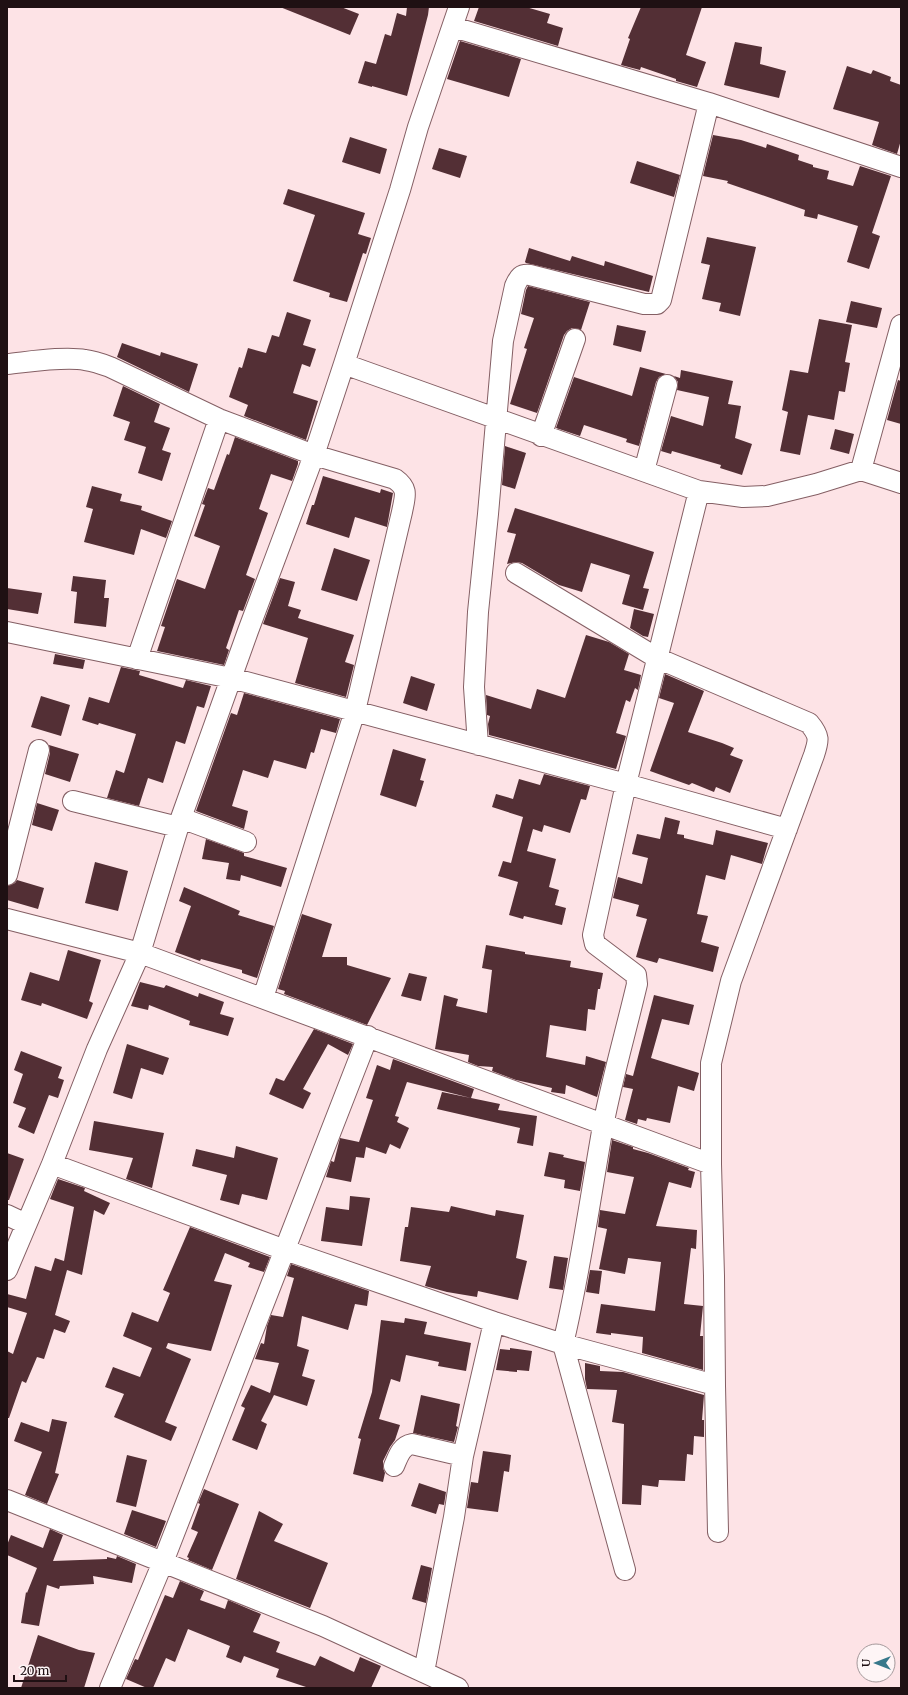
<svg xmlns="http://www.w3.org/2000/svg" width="908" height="1695" font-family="Merriweather,serif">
	<rect width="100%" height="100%" fill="#fde3e6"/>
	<path fill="#532f35" d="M 280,7 L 341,7 L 359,14 L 350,35 Z
		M 407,7 L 429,7 L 428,15 L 407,96 L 372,86 L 372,87 L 358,83 L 365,61 L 376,64 L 385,34 L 391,36 L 397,13 L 406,16 Z
		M 479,7 L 526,7 L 550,14 L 547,23 L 563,28 L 558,46 L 474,21 Z
		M 641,7 L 702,7 L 686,55 L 706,62 L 697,87 L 676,81 L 676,79 L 641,67 L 640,70 L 621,65 L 630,39 L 628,38 Z
		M 460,41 L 521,59 L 509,97 L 447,79 Z
		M 735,42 L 762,47 L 760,64 L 786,71 L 779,98 L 724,85 Z
		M 847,66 L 871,74 L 873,70 L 891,77 L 890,81 L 901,85 L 901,140 L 897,154 L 872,145 L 879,122 L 833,109 Z
		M 713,135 L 741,140 L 766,148 L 767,144 L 799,155 L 798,160 L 813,165 L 813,167 L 829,171 L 827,179 L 853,186 L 860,166 L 891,176 L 872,233 L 880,236 L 869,269 L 847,262 L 858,226 L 818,214 L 817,219 L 804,216 L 805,210 L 727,183 L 728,181 L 703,176 Z
		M 350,137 L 387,149 L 380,174 L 342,162 Z
		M 439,148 L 467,156 L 460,178 L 432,169 Z
		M 637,161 L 680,175 L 674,197 L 630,183 Z
		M 288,189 L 365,213 L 358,234 L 371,238 L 366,254 L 363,253 L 347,302 L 329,297 L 330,293 L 293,281 L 315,215 L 283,204 Z
		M 707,237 L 756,247 L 740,316 L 719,311 L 721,303 L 702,299 L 710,265 L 701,263 Z
		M 529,248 L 570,261 L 572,256 L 604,266 L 605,261 L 653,276 L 649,292 L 526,263 L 525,262 Z
		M 528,286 L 590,302 L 581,330 L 572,328 L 567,331 L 564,335 L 537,413 L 510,404 L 527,349 L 524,348 L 534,318 L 521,314 L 526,290 Z
		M 851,301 L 882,308 L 877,328 L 846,322 Z
		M 287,312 L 311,320 L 303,345 L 316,349 L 310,367 L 302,364 L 293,393 L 318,401 L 306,440 L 244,416 L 248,405 L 229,397 L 239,367 L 242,368 L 248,348 L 266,353 L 272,335 L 279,337 Z
		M 819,319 L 852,325 L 845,362 L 850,363 L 845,392 L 839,391 L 834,420 L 808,415 L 800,455 L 780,451 L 788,412 L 782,410 L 790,370 L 808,373 Z
		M 617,325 L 646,331 L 641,352 L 613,345 Z
		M 122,343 L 160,356 L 161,352 L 198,364 L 189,392 L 117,357 Z
		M 640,367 L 666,374 L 659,377 L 656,382 L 639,446 L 626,442 L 627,439 L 584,425 L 580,436 L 556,428 L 574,377 L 632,396 Z
		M 681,370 L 733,381 L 728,404 L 741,406 L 735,438 L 752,444 L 742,475 L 720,468 L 721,465 L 672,451 L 671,454 L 661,451 L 671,416 L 703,426 L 709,397 L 677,390 L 678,382 L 674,376 L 680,378 Z
		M 898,380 L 901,381 L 901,424 L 887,420 Z
		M 123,386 L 160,404 L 154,422 L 170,428 L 162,450 L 171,453 L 162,481 L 138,473 L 146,447 L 124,440 L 130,422 L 113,416 Z
		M 835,429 L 854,434 L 849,454 L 830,449 Z
		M 235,437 L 298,461 L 298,464 L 292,481 L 271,474 L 259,509 L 268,513 L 246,575 L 255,579 L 243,611 L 239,610 L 226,648 L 229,650 L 224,665 L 157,651 L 165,627 L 161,626 L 177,579 L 205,589 L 220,546 L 194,536 L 205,505 L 202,504 L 208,488 L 214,490 L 227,454 L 229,455 Z
		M 505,446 L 526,453 L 515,489 L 502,485 Z
		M 323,476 L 380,493 L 381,489 L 393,493 L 387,527 L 355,517 L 349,538 L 306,524 L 312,505 L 314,505 Z
		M 92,486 L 122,494 L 120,501 L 142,506 L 141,510 L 172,521 L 166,538 L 141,529 L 134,555 L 84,542 L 93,509 L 86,507 Z
		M 515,508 L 654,552 L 643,588 L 649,589 L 643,610 L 622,604 L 630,575 L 591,563 L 582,592 L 559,585 L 522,563 L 516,562 L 507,564 L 516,534 L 507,532 Z
		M 334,548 L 370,560 L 357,601 L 321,590 Z
		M 73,576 L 106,580 L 104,598 L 109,598 L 106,627 L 74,623 L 77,592 L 71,591 Z
		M 280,578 L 295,582 L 288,606 L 301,610 L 298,618 L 354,635 L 345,662 L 354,665 L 346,697 L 295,683 L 308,638 L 263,624 Z
		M 7,588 L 42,593 L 38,614 L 7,609 Z
		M 634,609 L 654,614 L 648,637 L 643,636 L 630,628 Z
		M 586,635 L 609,642 L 629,654 L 624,670 L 641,675 L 638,690 L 635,688 L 630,702 L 626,700 L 616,733 L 626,736 L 616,769 L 489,735 L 488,724 L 490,716 L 487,715 L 486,695 L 531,709 L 537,689 L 565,698 Z
		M 55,654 L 85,660 L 83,669 L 53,664 Z
		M 121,667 L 140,671 L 139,675 L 183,688 L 186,680 L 211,686 L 204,708 L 197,706 L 185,744 L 176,741 L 163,783 L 148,778 L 139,806 L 107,798 L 116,770 L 124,773 L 136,734 L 99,723 L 98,725 L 82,720 L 89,697 L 109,703 Z
		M 665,674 L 704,691 L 688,732 L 722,743 L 734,748 L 730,755 L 743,760 L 730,793 L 716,787 L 714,792 L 692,783 L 689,785 L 650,771 L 674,703 L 659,698 Z
		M 411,676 L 435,684 L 427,711 L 403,703 Z
		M 244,693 L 340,719 L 336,733 L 321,729 L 314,753 L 311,752 L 306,769 L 274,760 L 268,778 L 243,770 L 232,806 L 248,811 L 244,829 L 196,811 L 231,713 L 237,715 Z
		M 41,696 L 70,705 L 61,736 L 31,727 Z
		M 49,745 L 79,754 L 70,782 L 45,774 L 50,753 Z
		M 393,749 L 426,759 L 420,780 L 424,781 L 416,807 L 380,795 Z
		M 544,774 L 590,786 L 586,800 L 581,799 L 570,833 L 544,825 L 542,832 L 533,829 L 527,851 L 556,859 L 549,887 L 559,890 L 555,905 L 566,908 L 562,925 L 524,916 L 523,919 L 509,915 L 518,882 L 498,876 L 503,861 L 511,863 L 523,817 L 492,807 L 496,794 L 513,799 L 519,779 L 540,785 Z
		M 37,803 L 59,810 L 52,831 L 32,825 Z
		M 665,817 L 680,821 L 677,834 L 684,835 L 684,838 L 713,845 L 716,830 L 768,843 L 762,864 L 731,855 L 725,880 L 706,875 L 697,914 L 708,916 L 701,942 L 719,947 L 713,972 L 659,958 L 657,963 L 636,957 L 647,919 L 636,916 L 639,905 L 613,898 L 618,877 L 642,884 L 648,858 L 632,854 L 637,834 L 660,839 Z
		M 206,839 L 244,853 L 244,856 L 287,868 L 281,887 L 241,875 L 240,881 L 226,879 L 229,863 L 202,859 Z
		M 95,862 L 128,871 L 118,911 L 85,903 Z
		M 17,880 L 44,888 L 38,909 L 7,900 L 7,886 L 15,883 Z
		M 184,887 L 240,911 L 238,915 L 274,926 L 257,978 L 242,973 L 242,970 L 201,959 L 200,961 L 175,952 L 191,906 L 179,901 Z
		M 302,914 L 332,924 L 322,957 L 347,957 L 347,965 L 391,978 L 367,1025 L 284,994 L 285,991 L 278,989 Z
		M 486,945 L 525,952 L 525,954 L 571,961 L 570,967 L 603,973 L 600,989 L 598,989 L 595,1010 L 588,1009 L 586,1031 L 550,1025 L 546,1057 L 585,1065 L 586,1056 L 606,1062 L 597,1097 L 566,1085 L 565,1094 L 551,1092 L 552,1088 L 516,1080 L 492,1071 L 493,1067 L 478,1066 L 468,1062 L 469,1055 L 435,1049 L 444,995 L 458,999 L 456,1006 L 487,1013 L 492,970 L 482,968 Z
		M 68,950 L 101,960 L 89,1001 L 93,1003 L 87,1019 L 42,1003 L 41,1006 L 21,1000 L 30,972 L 59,981 Z
		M 409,973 L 427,977 L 421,1001 L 401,996 Z
		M 140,982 L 164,988 L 166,985 L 198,997 L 199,993 L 224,1002 L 220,1014 L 234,1018 L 228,1036 L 189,1025 L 190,1021 L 149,1005 L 148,1010 L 131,1006 Z
		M 654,995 L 694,1005 L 689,1025 L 662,1019 L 651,1058 L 699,1073 L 694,1091 L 678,1086 L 670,1123 L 647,1118 L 646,1121 L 638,1119 L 637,1124 L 625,1120 L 633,1089 L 623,1087 L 626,1074 L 633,1076 Z
		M 314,1029 L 353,1044 L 348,1055 L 328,1044 L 303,1089 L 311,1093 L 303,1109 L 269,1094 L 276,1078 L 284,1081 Z
		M 127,1044 L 169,1058 L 163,1075 L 141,1068 L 132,1099 L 113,1093 Z
		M 21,1051 L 62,1067 L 58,1078 L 64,1080 L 58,1098 L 49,1095 L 34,1134 L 18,1127 L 26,1108 L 13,1103 L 23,1074 L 14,1070 Z
		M 393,1059 L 474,1089 L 471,1098 L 407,1082 L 395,1116 L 399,1117 L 397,1122 L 409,1128 L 400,1149 L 390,1144 L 386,1154 L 366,1147 L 364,1158 L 356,1157 L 351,1182 L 326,1177 L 331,1161 L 334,1162 L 340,1138 L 359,1142 L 373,1100 L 366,1098 L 377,1065 L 390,1070 Z
		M 442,1092 L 500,1104 L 498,1110 L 537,1116 L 533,1146 L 517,1143 L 520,1128 L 437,1109 Z
		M 94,1121 L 164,1133 L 152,1188 L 126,1179 L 133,1158 L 89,1150 Z
		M 612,1140 L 633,1147 L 633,1149 L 648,1153 L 689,1168 L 688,1170 L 695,1172 L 691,1188 L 669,1182 L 656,1226 L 697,1230 L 696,1249 L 691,1248 L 684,1304 L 703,1306 L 700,1336 L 703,1336 L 703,1370 L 642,1353 L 643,1337 L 611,1333 L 611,1335 L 596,1333 L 601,1304 L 655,1311 L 661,1262 L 628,1258 L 625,1274 L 599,1269 L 607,1229 L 598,1227 L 600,1210 L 625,1214 L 634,1177 L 607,1172 Z
		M 236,1146 L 278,1158 L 267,1200 L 242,1194 L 239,1205 L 220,1200 L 227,1175 L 192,1166 L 196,1149 L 234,1158 Z
		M 549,1152 L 564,1155 L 563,1157 L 585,1162 L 580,1191 L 564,1188 L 565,1180 L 544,1176 Z
		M 7,1153 L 24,1159 L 9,1200 L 7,1200 Z
		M 58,1179 L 85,1188 L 84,1191 L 110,1203 L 104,1215 L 94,1210 L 82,1275 L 67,1270 L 55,1315 L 70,1321 L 65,1333 L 54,1329 L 44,1359 L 37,1357 L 26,1383 L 22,1381 L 9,1418 L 7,1418 L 7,1351 L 13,1354 L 27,1313 L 7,1307 L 7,1294 L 26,1299 L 35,1266 L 51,1271 L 55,1258 L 64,1261 L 74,1207 L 50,1199 Z
		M 350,1196 L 370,1198 L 362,1246 L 321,1241 L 326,1207 L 349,1210 Z
		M 451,1206 L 495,1216 L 496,1210 L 524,1215 L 516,1258 L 527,1261 L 518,1300 L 478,1291 L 477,1297 L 447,1292 L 425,1286 L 431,1266 L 400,1261 L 405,1227 L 408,1227 L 411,1207 L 449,1212 Z
		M 190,1227 L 270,1257 L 264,1272 L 248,1267 L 250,1263 L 225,1253 L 214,1281 L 232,1285 L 211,1351 L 168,1343 L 166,1348 L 191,1359 L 165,1422 L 177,1427 L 171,1441 L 114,1417 L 124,1394 L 105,1387 L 113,1367 L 140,1377 L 152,1348 L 123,1336 L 132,1312 L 158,1322 L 170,1293 L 163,1290 Z
		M 554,1256 L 568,1258 L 563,1290 L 549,1288 Z
		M 291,1264 L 369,1291 L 367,1306 L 355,1304 L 348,1330 L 302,1316 L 297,1346 L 309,1350 L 302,1376 L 315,1380 L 307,1406 L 274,1395 L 261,1421 L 267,1424 L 257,1450 L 232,1440 L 245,1408 L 241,1406 L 251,1385 L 270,1393 L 279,1363 L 255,1359 L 261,1343 L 264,1344 L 267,1326 L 271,1315 L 283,1317 L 294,1278 L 287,1276 Z
		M 590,1270 L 602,1271 L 599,1294 L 586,1292 Z
		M 405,1318 L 427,1322 L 424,1334 L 471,1343 L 466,1371 L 438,1366 L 439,1362 L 406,1355 L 400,1382 L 391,1379 L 379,1419 L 400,1425 L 395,1440 L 390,1447 L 383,1461 L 383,1468 L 385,1473 L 383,1482 L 353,1474 L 361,1439 L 358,1438 L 372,1392 L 381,1320 L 404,1323 Z
		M 510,1348 L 532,1351 L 529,1371 L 517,1370 L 517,1372 L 496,1370 L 500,1349 L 510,1350 Z
		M 585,1363 L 600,1366 L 600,1371 L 623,1372 L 704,1395 L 702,1420 L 704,1420 L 704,1437 L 694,1436 L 693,1455 L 687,1454 L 685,1481 L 659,1480 L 658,1487 L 642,1485 L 641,1505 L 622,1504 L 624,1424 L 612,1422 L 617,1390 L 587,1389 L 585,1379 Z
		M 421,1395 L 460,1404 L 456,1426 L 458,1427 L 454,1442 L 413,1433 Z
		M 52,1419 L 67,1422 L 55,1473 L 59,1474 L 47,1504 L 25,1495 L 42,1452 L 14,1441 L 21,1422 L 49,1432 Z
		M 483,1451 L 511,1455 L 509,1472 L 504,1471 L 498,1512 L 467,1508 L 471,1482 L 478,1483 Z
		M 127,1455 L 147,1460 L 136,1507 L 116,1502 Z
		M 419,1483 L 446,1492 L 444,1505 L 439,1504 L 436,1514 L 411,1506 Z
		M 204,1489 L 239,1504 L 212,1570 L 188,1560 L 189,1558 L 187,1557 L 198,1532 L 191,1529 L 200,1504 L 198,1503 Z
		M 132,1510 L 166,1521 L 156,1547 L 124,1534 Z
		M 259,1511 L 283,1524 L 274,1541 L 328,1563 L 310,1608 L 236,1579 Z
		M 50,1529 L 63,1535 L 53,1561 L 107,1559 L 107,1557 L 116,1559 L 117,1556 L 136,1564 L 132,1583 L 93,1576 L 94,1584 L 60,1586 L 59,1589 L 47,1585 L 39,1626 L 21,1623 L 26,1592 L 27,1593 L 37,1568 L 7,1555 L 7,1545 L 11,1535 L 43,1548 Z
		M 421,1565 L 432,1568 L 426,1603 L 412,1599 Z
		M 180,1581 L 204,1591 L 200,1600 L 225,1609 L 228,1600 L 261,1614 L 253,1632 L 280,1642 L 276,1652 L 315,1666 L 320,1656 L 354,1672 L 360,1657 L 381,1666 L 371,1688 L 309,1688 L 276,1677 L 279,1669 L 244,1656 L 241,1663 L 226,1657 L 230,1646 L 188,1629 L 175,1662 L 166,1658 L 153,1688 L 147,1688 L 126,1679 L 135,1659 L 138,1660 L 165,1595 L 173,1598 Z
		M 38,1635 L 79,1650 L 95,1653 L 84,1688 L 21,1688 Z"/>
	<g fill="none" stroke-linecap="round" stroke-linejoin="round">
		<g stroke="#845f64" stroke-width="22">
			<path id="street" d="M 453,27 L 709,103 L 901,167
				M 7,364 C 28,362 65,356 85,360 C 94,361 102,364 110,367 L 219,419 L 314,455 L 395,479 C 409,489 405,496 402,512 L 355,711 L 263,998
				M 344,364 L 699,491 L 743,497 L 767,496 L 816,484 L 861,470 L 901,483
				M 541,436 L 575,339
				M 861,470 L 901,325
				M 644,471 L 667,385
				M 516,573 L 657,658 L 809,723 C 820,736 819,740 814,755 L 731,981 L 711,1063 L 711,1164 L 714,1276 L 715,1385 L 718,1532
				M 7,632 L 231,678 L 626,784 L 787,829
				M 137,659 L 219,419
				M 478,745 L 474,687 L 478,612 L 488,514 L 503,341 L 515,286 C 519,277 521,274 530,275 L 644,304 L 657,304 L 661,300 L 709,103
				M 73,801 L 178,827
				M 181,818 L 246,842
				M 7,875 L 39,750
				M 7,919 L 140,953 L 711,1164
				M 52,1164 L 285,1250 L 494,1322 L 563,1344 L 715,1385
				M 7,1215 L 26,1224
				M 7,1270 L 52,1164 L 97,1049 L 140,953 L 181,818 L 248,631 L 314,455 L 344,364 L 400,190 L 418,127 L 459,7
				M 394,1466 C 398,1457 401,1446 412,1444 L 463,1456
				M 7,1500 L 323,1626 L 458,1688
				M 625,1570 L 563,1344 C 580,1273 590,1199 603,1126 C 612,1079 626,1031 637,984 L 636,975 L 595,944 L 593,935 L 626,784 L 699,491
				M 424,1672 L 454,1517 L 463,1456 L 494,1322
				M 110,1688 L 163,1562 L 368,1036"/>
		</g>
		<use href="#street" stroke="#fff" stroke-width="20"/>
	</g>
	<rect width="908" height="1695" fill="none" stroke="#1f1013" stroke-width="16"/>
	<g transform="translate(876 1663) rotate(270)"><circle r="19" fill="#fef5f6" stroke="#a5999b"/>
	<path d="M0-3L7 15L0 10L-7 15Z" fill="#37788b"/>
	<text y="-6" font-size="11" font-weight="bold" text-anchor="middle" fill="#1f1013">U</text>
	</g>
	<path d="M14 1675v6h52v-6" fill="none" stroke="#1f1013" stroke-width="2"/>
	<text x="20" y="1675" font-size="12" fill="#1f1013" stroke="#fef5f6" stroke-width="3" paint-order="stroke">20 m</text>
</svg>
